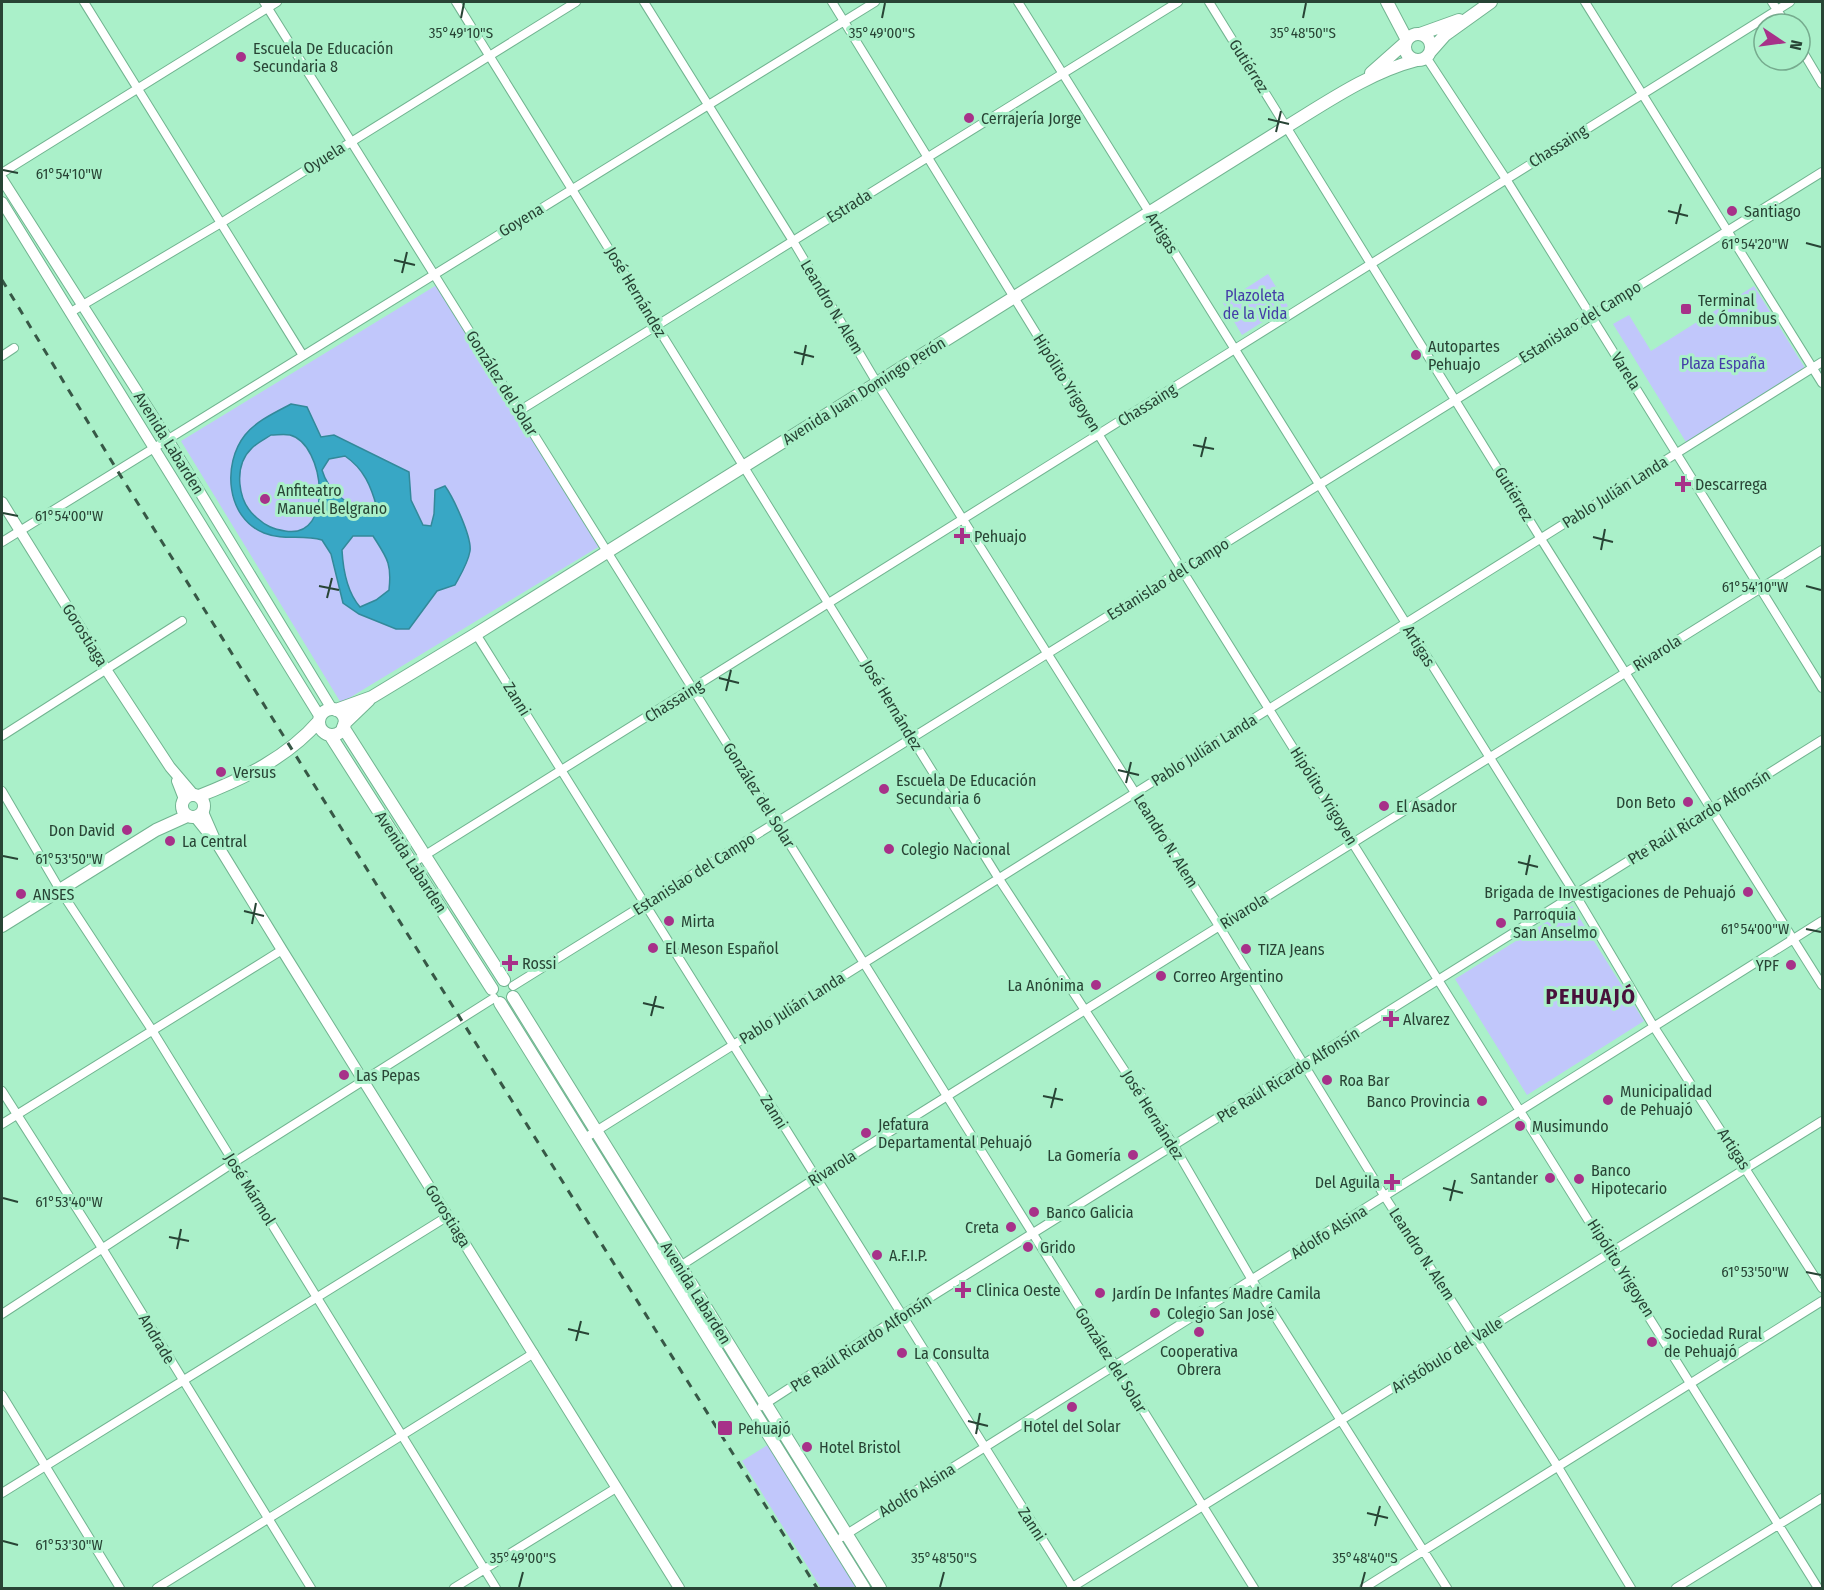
<svg xmlns="http://www.w3.org/2000/svg" width="1824" height="1590" font-family="'Fira Sans Condensed',sans-serif">
	<rect width="100%" height="100%" fill="#aaf0c9"/>
	<path fill="#c1c7fb" d="M 1268,274 L 1288,306 L 1242,335 L 1223,303 Z
		M 440,283 L 600,546 L 341,703 L 181,441 Z
		M 1754,286 L 1805,368 L 1686,442 L 1613,324 L 1629,315 L 1651,351 Z
		M 1572,906 L 1644,1021 L 1527,1095 L 1455,979 Z
		M 769,1444 L 857,1588 L 821,1588 L 742,1461 Z"/>
	<path fill="#38a7c5" stroke="#33899a" stroke-width="1.5" fill-rule="evenodd" d="M 291,404 L 307,407 L 321,437 L 334,435 L 409,472 L 411,500 L 423,525 L 431,526 L 434,514 L 435,490 L 445,486 C 453,497 472,537 470,551 C 468,563 461,574 455,585 L 437,591 L 409,629 L 396,629 L 359,614 L 343,603 L 331,554 L 322,540 C 302,534 284,541 264,533 C 226,518 222,464 245,435 C 256,421 276,412 291,404 ZM 271,435 C 277,435 284,434 290,435 C 325,444 335,540 285,531 C 273,529 266,526 257,518 C 237,502 233,466 252,448 C 257,443 265,439 271,435 ZM 345,456 C 364,469 371,486 377,508 L 368,513 C 347,503 329,494 322,470 L 329,459 ZM 353,536 L 373,536 C 387,558 392,563 389,590 L 376,600 L 360,607 C 347,592 343,569 342,550 Z"/>
	<g fill="none" stroke-linecap="round" stroke-linejoin="round">
		<g stroke="#71b490" stroke-width="10">
			<path id="minor" d="M 84,2 L 302,354
				M 264,2 L 1254,1588
				M 456,2 L 999,879 L 1174,1146 L 1252,1280 L 1447,1588
				M 644,2 L 793,241 L 877,383 L 1219,926 L 1385,1197 L 1558,1467 L 1631,1588
				M 832,2 L 1182,570 L 1818,1588
				M 1018,2 L 1575,894 L 1654,1027 L 1822,1288
				M 1209,2 L 1541,539 L 1822,985
				M 1585,2 L 1822,383
				M 1772,2 L 1786,24
				M 1800,47 L 1822,84
				M 1426,57 L 1506,179 L 1822,688
				M 2,173 L 277,2
				M 71,312 L 221,223 L 576,2
				M 2,356 L 14,348
				M 519,411 L 1178,2
				M 2,542 L 875,2
				M 476,634 L 1073,1588
				M 2,736 L 182,621
				M 2,791 L 60,890 L 152,1030 L 496,1588
				M 411,864 L 1790,2
				M 513,986 L 1822,172
				M 2,1091 L 102,1248 L 311,1588
				M 2,1124 L 282,950
				M 585,1138 L 1822,362
				M 668,1274 L 816,1178 L 1822,550
				M 2,1314 L 233,1163 L 494,998
				M 2,1395 L 120,1588
				M 762,1406 L 902,1315 L 1822,740
				M 2,1493 L 448,1216
				M 842,1537 L 1822,921
				M 157,1588 L 534,1353
				M 454,1588 L 616,1488
				M 1071,1588 L 1822,1121
				M 1364,1588 L 1822,1301
				M 1676,1588 L 1822,1498"/>
		</g>
		<g stroke="#71b490" stroke-width="12">
			<path id="tertiary" d="M 2,179 L 167,438 L 332,709
				M 2,202 L 320,717
				M 2,502 L 107,671 L 170,767 L 193,794
				M 177,781 L 184,799
				M 203,812 L 217,844 L 282,950 L 679,1588
				M 195,817 L 207,832"/>
		</g>
		<g stroke="#71b490" stroke-width="14">
			<path id="secondary" d="M 1387,2 L 1407,40
				M 1420,34 L 1459,20
				M1405 47a13 13 0 1 1 26 0a13 13 0 1 1-26 0Z
				M 1430,52 L 1445,35 L 1491,2
				M 1371,73 L 1406,42
				M319 722a13 13 0 1 1 26 0a13 13 0 1 1-26 0Z
				M 336,710 L 372,697 L 476,634 L 1286,127 C 1327,102 1370,72 1417,60
				M 344,724 L 369,700
				M 343,727 L 504,980
				M 330,735 L 492,989
				M182 806a11 11 0 1 1 22 0a11 11 0 1 1-22 0Z
				M 199,796 C 243,779 288,757 319,721
				M 2,926 L 156,830 L 187,816
				M 513,997 L 880,1588
				M 500,1003 L 864,1588"/>
		</g>
		<use href="#minor" stroke="#fff" stroke-width="8"/>
		<use href="#tertiary" stroke="#fff" stroke-width="10"/>
		<use href="#secondary" stroke="#fff" stroke-width="12"/>
		<path stroke="#375846" stroke-width="3" stroke-dasharray="8 8" stroke-linecap="butt" d="M 2,280 L 117,470 L 817,1588"/>
	</g>
	<path fill="none" stroke="#284435" stroke-width="2" d="M 461,18 L 464,3M 882,18 L 885,3M 1303,18 L 1306,3M 1268,119 L 1289,124M 1276,132 L 1281,111M 3,170 L 18,173M 1668,211 L 1688,216M 1676,224 L 1681,204M 1806,243 L 1821,247M 394,260 L 415,265M 402,273 L 407,252M 794,352 L 814,357M 802,365 L 806,345M 1193,445 L 1214,449M 1201,457 L 1206,437M 3,513 L 18,516M 1593,537 L 1613,542M 1601,550 L 1605,529M 319,586 L 339,590M 1806,586 L 1821,590M 327,598 L 332,578M 719,678 L 739,683M 726,691 L 731,670M 1118,770 L 1139,775M 1126,783 L 1131,762M 3,856 L 18,859M 1518,862 L 1538,867M 1526,875 L 1530,855M 244,911 L 264,916M 252,924 L 256,903M 1806,929 L 1821,932M 643,1003 L 664,1008M 651,1016 L 656,996M 1043,1096 L 1063,1100M 1051,1108 L 1056,1088M 1443,1188 L 1463,1193M 3,1198 L 18,1202M 1450,1201 L 1455,1180M 169,1237 L 189,1241M 177,1249 L 181,1229M 1806,1272 L 1821,1275M 568,1329 L 589,1334M 576,1341 L 581,1321M 968,1421 L 988,1426M 976,1434 L 980,1413M 1367,1513 L 1388,1518M 1375,1526 L 1380,1506M 3,1541 L 18,1545M 519,1587 L 523,1572M 940,1587 L 944,1572M 1361,1587 L 1365,1572"/>
	<g fill="#a73189" stroke="#aaf0c9" stroke-width="2">
		<circle cx="241" cy="57" r="6"/>
		<circle cx="969" cy="118" r="6"/>
		<circle cx="1732" cy="211" r="6"/>
		<rect x="1680" y="303" width="12" height="12" rx="3"/>
		<circle cx="1416" cy="355" r="6"/>
		<path d="M1680 475h6v6h6v6h-6v6h-6v-6h-6v-6h6z"/>
		<circle cx="265" cy="499" r="6"/>
		<path d="M959 527h6v6h6v6h-6v6h-6v-6h-6v-6h6z"/>
		<circle cx="221" cy="772" r="6"/>
		<circle cx="884" cy="789" r="6"/>
		<circle cx="1688" cy="802" r="6"/>
		<circle cx="1384" cy="806" r="6"/>
		<circle cx="127" cy="830" r="6"/>
		<circle cx="170" cy="841" r="6"/>
		<circle cx="889" cy="849" r="6"/>
		<circle cx="1748" cy="892" r="6"/>
		<circle cx="21" cy="894" r="6"/>
		<circle cx="669" cy="921" r="6"/>
		<circle cx="1501" cy="923" r="6"/>
		<circle cx="653" cy="948" r="6"/>
		<circle cx="1246" cy="949" r="6"/>
		<path d="M507 954h6v6h6v6h-6v6h-6v-6h-6v-6h6z"/>
		<circle cx="1791" cy="965" r="6"/>
		<circle cx="1161" cy="976" r="6"/>
		<circle cx="1096" cy="985" r="6"/>
		<path d="M1388 1010h6v6h6v6h-6v6h-6v-6h-6v-6h6z"/>
		<circle cx="344" cy="1075" r="6"/>
		<circle cx="1327" cy="1080" r="6"/>
		<circle cx="1608" cy="1100" r="6"/>
		<circle cx="1482" cy="1101" r="6"/>
		<circle cx="1520" cy="1126" r="6"/>
		<circle cx="866" cy="1133" r="6"/>
		<circle cx="1133" cy="1155" r="6"/>
		<circle cx="1550" cy="1178" r="6"/>
		<circle cx="1579" cy="1179" r="6"/>
		<path d="M1389 1173h6v6h6v6h-6v6h-6v-6h-6v-6h6z"/>
		<circle cx="1034" cy="1212" r="6"/>
		<circle cx="1011" cy="1227" r="6"/>
		<circle cx="1028" cy="1247" r="6"/>
		<circle cx="877" cy="1255" r="6"/>
		<path d="M960 1281h6v6h6v6h-6v6h-6v-6h-6v-6h6z"/>
		<circle cx="1100" cy="1293" r="6"/>
		<circle cx="1155" cy="1313" r="6"/>
		<circle cx="1199" cy="1332" r="6"/>
		<circle cx="1652" cy="1342" r="6"/>
		<circle cx="902" cy="1353" r="6"/>
		<circle cx="1072" cy="1407" r="6"/>
		<rect x="717" y="1420" width="16" height="16" rx="3"/>
		<circle cx="807" cy="1447" r="6"/>
	</g>
	<g text-anchor="middle" dominant-baseline="central" stroke-width="6" stroke-linejoin="round" paint-order="stroke">
		<g font-size="16" fill="#284435" stroke="#aaf0c9" text-anchor="start">
			<text x="253" y="48">Escuela De Educación<tspan x="253" dy="18">Secundaria 8</tspan></text>
			<text x="981" y="118">Cerrajería Jorge</text>
			<text x="1744" y="211">Santiago</text>
			<text x="1698" y="300">Terminal<tspan x="1698" dy="18">de Ómnibus</tspan></text>
			<text x="1428" y="346">Autopartes<tspan x="1428" dy="18">Pehuajo</tspan></text>
			<text x="1695" y="484">Descarrega</text>
			<text x="277" y="490">Anfiteatro<tspan x="277" dy="18">Manuel Belgrano</tspan></text>
			<text x="974" y="536">Pehuajo</text>
			<text x="233" y="772">Versus</text>
			<text x="896" y="780">Escuela De Educación<tspan x="896" dy="18">Secundaria 6</tspan></text>
			<text x="1676" y="802" text-anchor="end">Don Beto</text>
			<text x="1396" y="806">El Asador</text>
			<text x="115" y="830" text-anchor="end">Don David</text>
			<text x="182" y="841">La Central</text>
			<text x="901" y="849">Colegio Nacional</text>
			<text x="1736" y="892" text-anchor="end">Brigada de Investigaciones de Pehuajó</text>
			<text x="33" y="894">ANSES</text>
			<text x="1513" y="914">Parroquia<tspan x="1513" dy="18">San Anselmo</tspan></text>
			<text x="681" y="921">Mirta</text>
			<text x="665" y="948">El Meson Español</text>
			<text x="1258" y="949">TIZA Jeans</text>
			<text x="522" y="963">Rossi</text>
			<text x="1779" y="965" text-anchor="end">YPF</text>
			<text x="1173" y="976">Correo Argentino</text>
			<text x="1084" y="985" text-anchor="end">La Anónima</text>
			<text x="1403" y="1019">Alvarez</text>
			<text x="356" y="1075">Las Pepas</text>
			<text x="1339" y="1080">Roa Bar</text>
			<text x="1620" y="1091">Municipalidad<tspan x="1620" dy="18">de Pehuajó</tspan></text>
			<text x="1470" y="1101" text-anchor="end">Banco Provincia</text>
			<text x="878" y="1124">Jefatura<tspan x="878" dy="18">Departamental Pehuajó</tspan></text>
			<text x="1532" y="1126">Musimundo</text>
			<text x="1121" y="1155" text-anchor="end">La Gomería</text>
			<text x="1591" y="1170">Banco<tspan x="1591" dy="18">Hipotecario</tspan></text>
			<text x="1538" y="1178" text-anchor="end">Santander</text>
			<text x="1380" y="1182" text-anchor="end">Del Aguila</text>
			<text x="1046" y="1212">Banco Galicia</text>
			<text x="999" y="1227" text-anchor="end">Creta</text>
			<text x="1040" y="1247">Grido</text>
			<text x="889" y="1255">A.F.I.P.</text>
			<text x="976" y="1290">Clinica Oeste</text>
			<text x="1112" y="1293">Jardín De Infantes Madre Camila</text>
			<text x="1167" y="1313">Colegio San José</text>
			<text x="1664" y="1333">Sociedad Rural<tspan x="1664" dy="18">de Pehuajó</tspan></text>
			<text x="1199" y="1351" text-anchor="middle">Cooperativa<tspan x="1199" dy="18">Obrera</tspan></text>
			<text x="914" y="1353">La Consulta</text>
			<text x="1072" y="1426" text-anchor="middle">Hotel del Solar</text>
			<text x="738" y="1428">Pehuajó</text>
			<text x="819" y="1447">Hotel Bristol</text>
		</g>
		<g font-size="16" fill="#284435" stroke="#aaf0c9">
			<text transform="translate(1249 66) rotate(58)">Gutiérrez</text>
			<text transform="translate(1558 146) rotate(-32)">Chassaing</text>
			<text transform="translate(324 158) rotate(-32)">Oyuela</text>
			<text transform="translate(849 206) rotate(-32)">Estrada</text>
			<text transform="translate(521 220) rotate(-31)">Goyena</text>
			<text transform="translate(1162 233) rotate(58)">Artigas</text>
			<text transform="translate(636 292) rotate(59)">José Hernández</text>
			<text transform="translate(832 307) rotate(59)">Leandro N. Alem</text>
			<text transform="translate(1580 322) rotate(-32)">Estanislao del Campo</text>
			<text transform="translate(1626 371) rotate(58)">Varela</text>
			<text transform="translate(502 383) rotate(58)">González del Solar</text>
			<text transform="translate(1067 383) rotate(58)">Hipólito Yrigoyen</text>
			<text transform="translate(864 391) rotate(-32)">Avenida Juan Domingo Perón</text>
			<text transform="translate(1147 405) rotate(-32)">Chassaing</text>
			<text transform="translate(169 443) rotate(58)">Avenida Labarden</text>
			<text transform="translate(1615 492) rotate(-32)">Pablo Julián Landa</text>
			<text transform="translate(1514 494) rotate(59)">Gutiérrez</text>
			<text transform="translate(1168 579) rotate(-32)">Estanislao del Campo</text>
			<text transform="translate(85 635) rotate(58)">Gorostiaga</text>
			<text transform="translate(1419 646) rotate(58)">Artigas</text>
			<text transform="translate(1657 653) rotate(-32)">Rivarola</text>
			<text transform="translate(517 699) rotate(58)">Zanni</text>
			<text transform="translate(674 701) rotate(-32)">Chassaing</text>
			<text transform="translate(892 705) rotate(59)">José Hernández</text>
			<text transform="translate(1204 750) rotate(-32)">Pablo Julián Landa</text>
			<text transform="translate(759 795) rotate(58)">González del Solar</text>
			<text transform="translate(1324 796) rotate(58)">Hipólito Yrigoyen</text>
			<text transform="translate(1699 817) rotate(-32)">Pte Raúl Ricardo Alfonsín</text>
			<text transform="translate(1166 841) rotate(58)">Leandro N. Alem</text>
			<text transform="translate(411 862) rotate(57)">Avenida Labarden</text>
			<text transform="translate(694 874) rotate(-32)">Estanislao del Campo</text>
			<text transform="translate(1244 911) rotate(-32)">Rivarola</text>
			<text transform="translate(792 1008) rotate(-32)">Pablo Julián Landa</text>
			<text transform="translate(1288 1075) rotate(-32)">Pte Raúl Ricardo Alfonsín</text>
			<text transform="translate(774 1112) rotate(58)">Zanni</text>
			<text transform="translate(1153 1115) rotate(58)">José Hernández</text>
			<text transform="translate(1734 1149) rotate(57)">Artigas</text>
			<text transform="translate(832 1168) rotate(-32)">Rivarola</text>
			<text transform="translate(250 1189) rotate(58)">José Mármol</text>
			<text transform="translate(448 1216) rotate(58)">Gorostiaga</text>
			<text transform="translate(1329 1232) rotate(-32)">Adolfo Alsina</text>
			<text transform="translate(1422 1254) rotate(57)">Leandro N. Alem</text>
			<text transform="translate(1621 1268) rotate(58)">Hipólito Yrigoyen</text>
			<text transform="translate(696 1293) rotate(58)">Avenida Labarden</text>
			<text transform="translate(157 1339) rotate(59)">Andrade</text>
			<text transform="translate(861 1343) rotate(-33)">Pte Raúl Ricardo Alfonsín</text>
			<text transform="translate(1447 1355) rotate(-32)">Aristóbulo del Valle</text>
			<text transform="translate(1111 1360) rotate(58)">González del Solar</text>
			<text transform="translate(917 1490) rotate(-32)">Adolfo Alsina</text>
			<text transform="translate(1032 1524) rotate(57)">Zanni</text>
		</g>
		<g font-size="16" fill="#443ea8" stroke="#aaf0c9">
			<text x="1255" y="295">Plazoleta<tspan x="1255" dy="18">de la Vida</tspan></text>
			<text x="1723" y="363">Plaza España</text>
		</g>
		<g font-size="22" font-weight="bold" letter-spacing="1.5" fill="#49113b" stroke="#aaf0c9">
			<text x="1591" y="996">PEHUAJÓ</text>
		</g>
	</g>
	<g font-size="15" text-anchor="middle" fill="#284435" stroke="#aaf0c9" stroke-width="6" stroke-linejoin="round" paint-order="stroke">
		<text x="461" y="38">35°49'10"S</text>
		<text x="882" y="38">35°49'00"S</text>
		<text x="1303" y="38">35°48'50"S</text>
		<text x="69" y="179">61°54'10"W</text>
		<text x="1755" y="249">61°54'20"W</text>
		<text x="69" y="521">61°54'00"W</text>
		<text x="1755" y="592">61°54'10"W</text>
		<text x="69" y="864">61°53'50"W</text>
		<text x="1755" y="934">61°54'00"W</text>
		<text x="69" y="1207">61°53'40"W</text>
		<text x="1755" y="1277">61°53'50"W</text>
		<text x="69" y="1550">61°53'30"W</text>
		<text x="523" y="1563">35°49'00"S</text>
		<text x="944" y="1563">35°48'50"S</text>
		<text x="1365" y="1563">35°48'40"S</text>
	</g>
	<rect width="1824" height="1590" fill="none" stroke="#284435" stroke-width="6"/>
	<g transform="translate(1782 42) rotate(103)"><circle r="28" fill="#aaf0c9" stroke="#76ab8e" stroke-width="1.5"/>
	<path d="M0-4.5L10 22L0 15L-10 22Z" fill="#a73189"/>
	<text y="-9" font-size="16" font-weight="bold" text-anchor="middle" fill="#284435">N</text>
	</g>
</svg>
